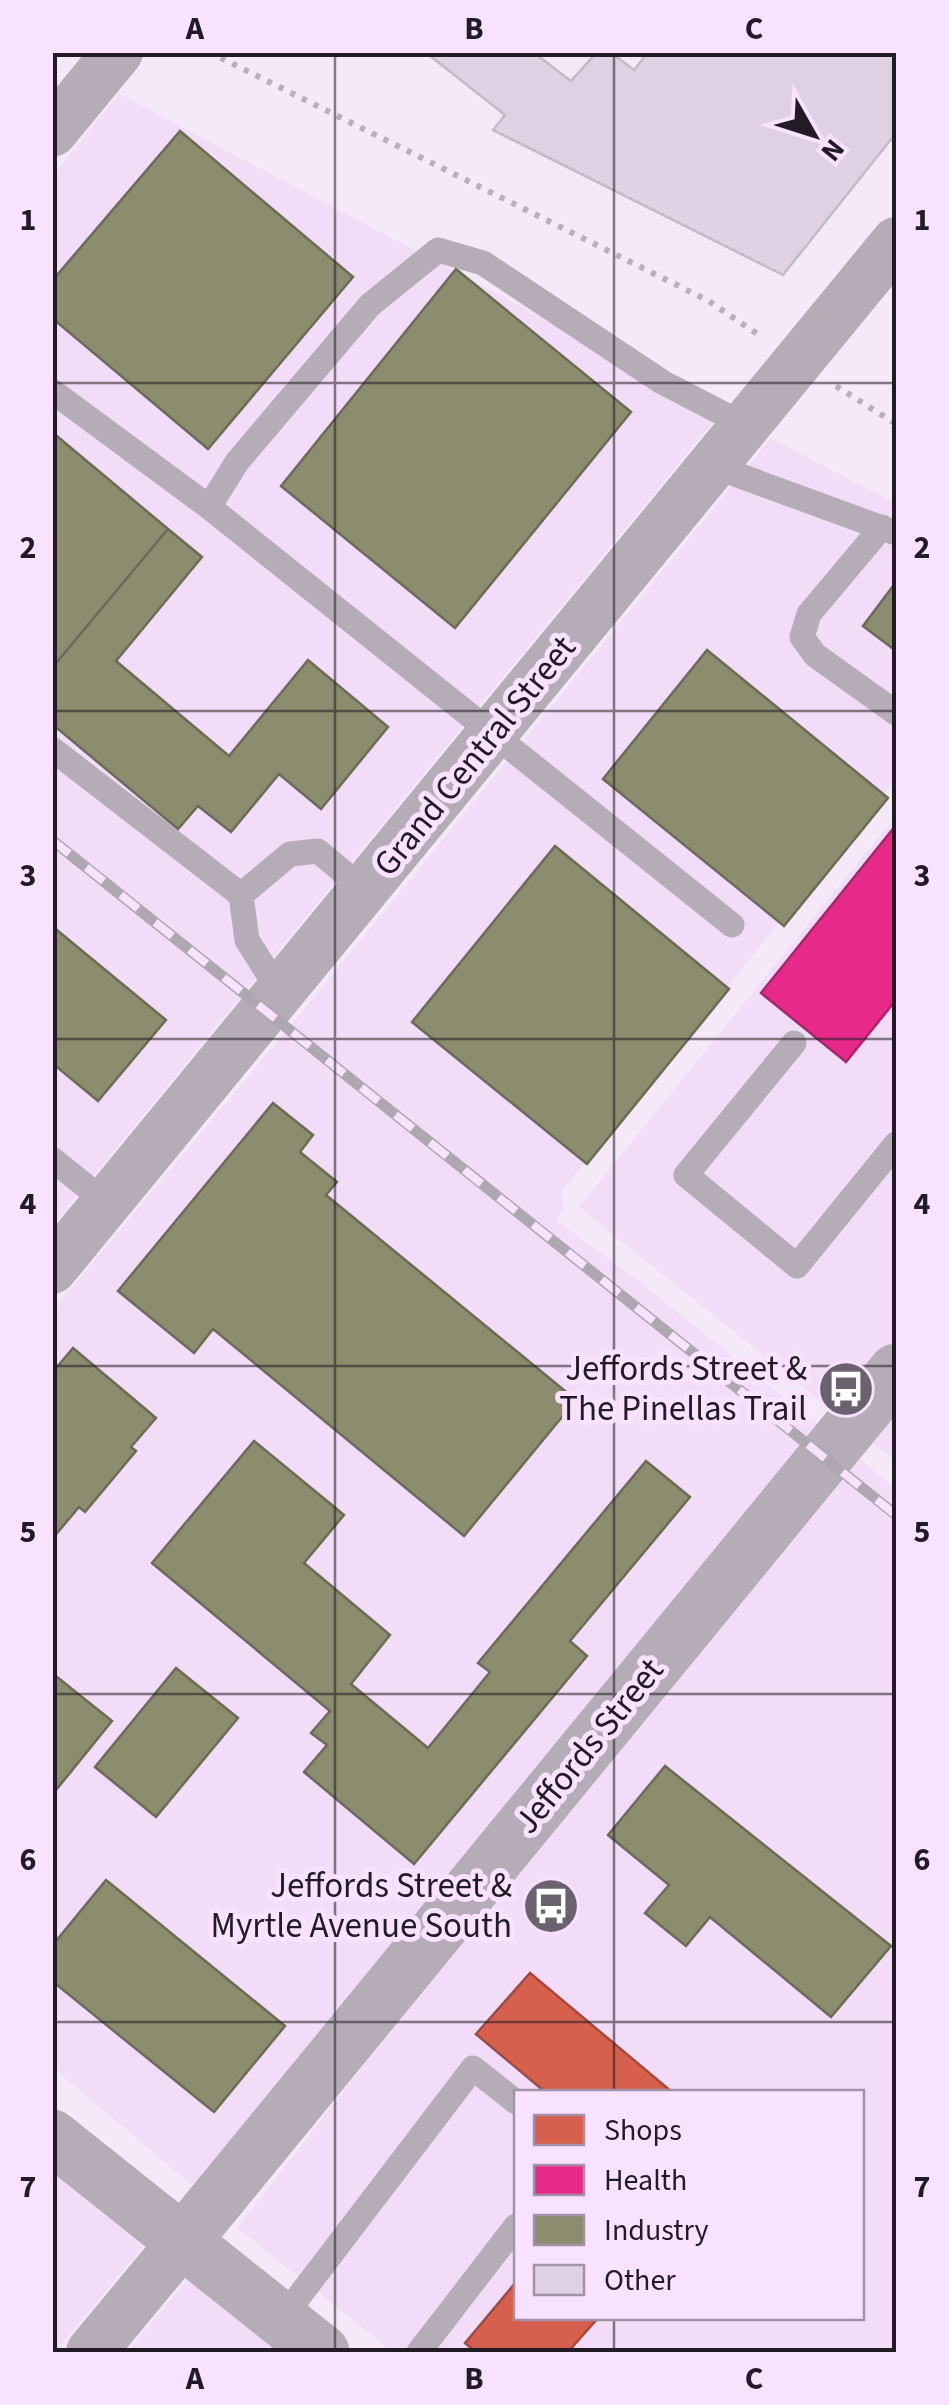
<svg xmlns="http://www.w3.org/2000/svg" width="949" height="2405" font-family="'Source Sans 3',sans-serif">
	<rect width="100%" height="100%" fill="#f5e8f9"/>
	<path fill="#f2dcf7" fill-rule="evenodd" d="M 119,94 L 721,412 L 53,1225 L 53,175 Z
		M 771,438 L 896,504 L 896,778 L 561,1192 L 564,1209 L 556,1220 L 645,1286 L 818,1425 L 193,2186 L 53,2068 L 53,1310 L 288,1029 Z
		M 896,816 L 896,1462 L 579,1207 Z
		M 861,1459 L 896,1490 L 896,2352 L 393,2352 L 237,2228 L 472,1926 ZM 516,2092 L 862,2092 L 862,2318 L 516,2318 Z
		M 52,2168 L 146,2243 L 55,2352 L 52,2352 Z
		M 189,2278 L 282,2352 L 127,2352 Z"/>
	<path fill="#d6604d" stroke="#a04b41" stroke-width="2.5" d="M 530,1973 L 672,2092 L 545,2092 L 476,2034 Z
		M 516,2282 L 516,2318 L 598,2318 L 568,2352 L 476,2352 L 465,2343 Z"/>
	<path fill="#e7298a" stroke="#ac246b" stroke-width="2.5" d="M 896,825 L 896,1000 L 846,1062 L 761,993 Z"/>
	<path fill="#8c8c6e" stroke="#6c6a58" stroke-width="2.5" d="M 180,131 L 353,277 L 208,449 L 52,318 L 52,281 Z
		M 456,269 L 631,412 L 455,628 L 281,486 Z
		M 52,432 L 168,529 L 52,668 Z
		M 168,529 L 202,557 L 116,661 L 229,756 L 308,660 L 388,727 L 321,809 L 279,774 L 231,832 L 198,806 L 178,829 L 52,724 L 52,668 Z
		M 896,582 L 896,651 L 863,626 Z
		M 707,650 L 888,798 L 784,926 L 603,779 Z
		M 555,846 L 729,989 L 587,1164 L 412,1022 Z
		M 52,926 L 166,1020 L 98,1101 L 52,1063 Z
		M 273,1103 L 313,1135 L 300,1152 L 337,1182 L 326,1195 L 576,1400 L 464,1536 L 213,1329 L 194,1353 L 118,1291 Z
		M 73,1348 L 156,1418 L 131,1447 L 136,1451 L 85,1512 L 79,1507 L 52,1539 L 52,1373 Z
		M 254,1441 L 344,1515 L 304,1563 L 390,1635 L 351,1684 L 428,1748 L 490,1672 L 478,1663 L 646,1461 L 690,1497 L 570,1641 L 587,1656 L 414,1864 L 304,1772 L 327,1745 L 311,1733 L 330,1711 L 152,1563 Z
		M 176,1668 L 238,1718 L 156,1817 L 95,1767 Z
		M 52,1673 L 112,1721 L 52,1795 Z
		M 665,1766 L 891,1946 L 831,2017 L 710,1917 L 686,1946 L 645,1913 L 669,1885 L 608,1835 Z
		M 106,1880 L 285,2026 L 214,2112 L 52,1981 L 52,1946 Z"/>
	<path fill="#dfd0e3" stroke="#c4bac7" stroke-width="2.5" d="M 425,52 L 533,52 L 571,81 L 597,52 L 610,52 L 634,70 L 648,52 L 896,52 L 896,133 L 783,275 L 493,130 L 505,115 Z"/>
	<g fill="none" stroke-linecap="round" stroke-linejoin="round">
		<path stroke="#b7afb9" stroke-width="6" stroke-dasharray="5 8" stroke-linecap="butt" d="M 209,52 L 707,300 L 759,335
			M 836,386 L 896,424"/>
		<path stroke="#b5acb8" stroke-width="25" d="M 52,391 L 209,507
			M 713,466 L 896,533
			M 882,527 L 809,614 L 802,637 L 815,655 L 896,713
			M 52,749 L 241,895 L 247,940 L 281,994
			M 241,895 L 290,854 L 318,851 L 366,891
			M 732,925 L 209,507 L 237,462 L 370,305 L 438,250 L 483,263 L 662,382 L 745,425
			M 794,1043 L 686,1175 L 797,1266 L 896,1144
			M 52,1159 L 107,1203
			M 281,2320 L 473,2068 L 516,2102
			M 419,2352 L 516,2226"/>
		<path stroke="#b5acb8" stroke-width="50" d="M 52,132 L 118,52
			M 52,1269 L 896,242
			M 91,2352 L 183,2241"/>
		<path stroke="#b5acb8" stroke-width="55" d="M 52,2137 L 322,2352
			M 183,2241 L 896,1371"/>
		<g stroke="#aea7b1" stroke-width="11">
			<path id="rail" d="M 52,840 L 896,1515"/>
		</g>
		<use href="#rail" stroke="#f9e2ff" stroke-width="8" stroke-dasharray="22" stroke-linecap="butt"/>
	</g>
	<path fill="none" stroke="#221a24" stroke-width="2.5" stroke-opacity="0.55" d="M 335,52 L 335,2352M 614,52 L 614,2092M 52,383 L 896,383M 52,711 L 896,711M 52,1039 L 896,1039M 52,1366 L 896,1366M 52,1694 L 896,1694M 52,2022 L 896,2022M 614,2318 L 614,2352"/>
	<defs>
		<g id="bus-disc" transform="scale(2.875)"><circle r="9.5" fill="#6c626f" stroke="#f9e2ff"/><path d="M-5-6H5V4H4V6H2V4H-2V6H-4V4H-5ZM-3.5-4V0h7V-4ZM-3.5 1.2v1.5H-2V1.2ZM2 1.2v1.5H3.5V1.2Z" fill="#fff"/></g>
	</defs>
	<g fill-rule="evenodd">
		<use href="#bus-disc" x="846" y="1389"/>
		<use href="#bus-disc" x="551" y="1906"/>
	</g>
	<g text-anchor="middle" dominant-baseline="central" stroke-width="10" stroke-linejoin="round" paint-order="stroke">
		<g font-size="35" fill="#221a24" stroke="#f9e2ff">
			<text transform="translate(475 756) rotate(-51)">Grand Central Street</text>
			<text transform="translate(589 1746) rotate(-51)">Jeffords Street</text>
		</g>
		<g font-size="35" fill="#221a24" stroke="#f9e2ff" text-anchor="end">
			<text x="807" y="1369">Jeffords Street &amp;<tspan x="807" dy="40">The Pinellas Trail</tspan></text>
			<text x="512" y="1886">Jeffords Street &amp;<tspan x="512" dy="40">Myrtle Avenue South</tspan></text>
		</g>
	</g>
	<rect width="949" height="2405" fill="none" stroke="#f9e2ff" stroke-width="110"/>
	<rect x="514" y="2090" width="350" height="230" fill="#f9e2ff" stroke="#a392a7" stroke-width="2.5"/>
	<rect x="534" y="2115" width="50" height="30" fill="#d6604d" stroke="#a392a7" stroke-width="2.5"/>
	<text x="604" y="2140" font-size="30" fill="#221a24">Shops</text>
	<rect x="534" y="2165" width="50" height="30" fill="#e7298a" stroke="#a392a7" stroke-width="2.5"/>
	<text x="604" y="2190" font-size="30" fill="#221a24">Health</text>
	<rect x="534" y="2215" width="50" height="30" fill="#8c8c6e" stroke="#a392a7" stroke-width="2.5"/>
	<text x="604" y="2240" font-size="30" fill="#221a24">Industry</text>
	<rect x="534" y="2265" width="50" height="30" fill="#dfd0e3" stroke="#a392a7" stroke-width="2.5"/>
	<text x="604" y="2290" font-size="30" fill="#221a24">Other</text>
	<g transform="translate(814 135) rotate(129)" stroke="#f9e2ff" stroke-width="8" paint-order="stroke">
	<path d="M0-8L18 38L0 25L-18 38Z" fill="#221a24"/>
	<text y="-15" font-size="28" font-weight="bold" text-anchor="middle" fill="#221a24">N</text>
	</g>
	<rect x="55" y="55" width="839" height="2295" fill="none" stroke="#221a24" stroke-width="4"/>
	<g font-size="32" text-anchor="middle" font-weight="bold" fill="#221a24">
		<text x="195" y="39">A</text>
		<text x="474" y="39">B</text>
		<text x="754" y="39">C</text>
		<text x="28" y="230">1</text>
		<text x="922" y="230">1</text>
		<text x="28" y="558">2</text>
		<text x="922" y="558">2</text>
		<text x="28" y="886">3</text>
		<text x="922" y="886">3</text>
		<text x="28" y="1214">4</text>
		<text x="922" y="1214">4</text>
		<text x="28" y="1542">5</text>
		<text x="922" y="1542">5</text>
		<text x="28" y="1870">6</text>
		<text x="922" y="1870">6</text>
		<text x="28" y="2197">7</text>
		<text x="922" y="2197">7</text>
		<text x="195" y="2389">A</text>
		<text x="474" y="2389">B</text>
		<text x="754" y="2389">C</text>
	</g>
</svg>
